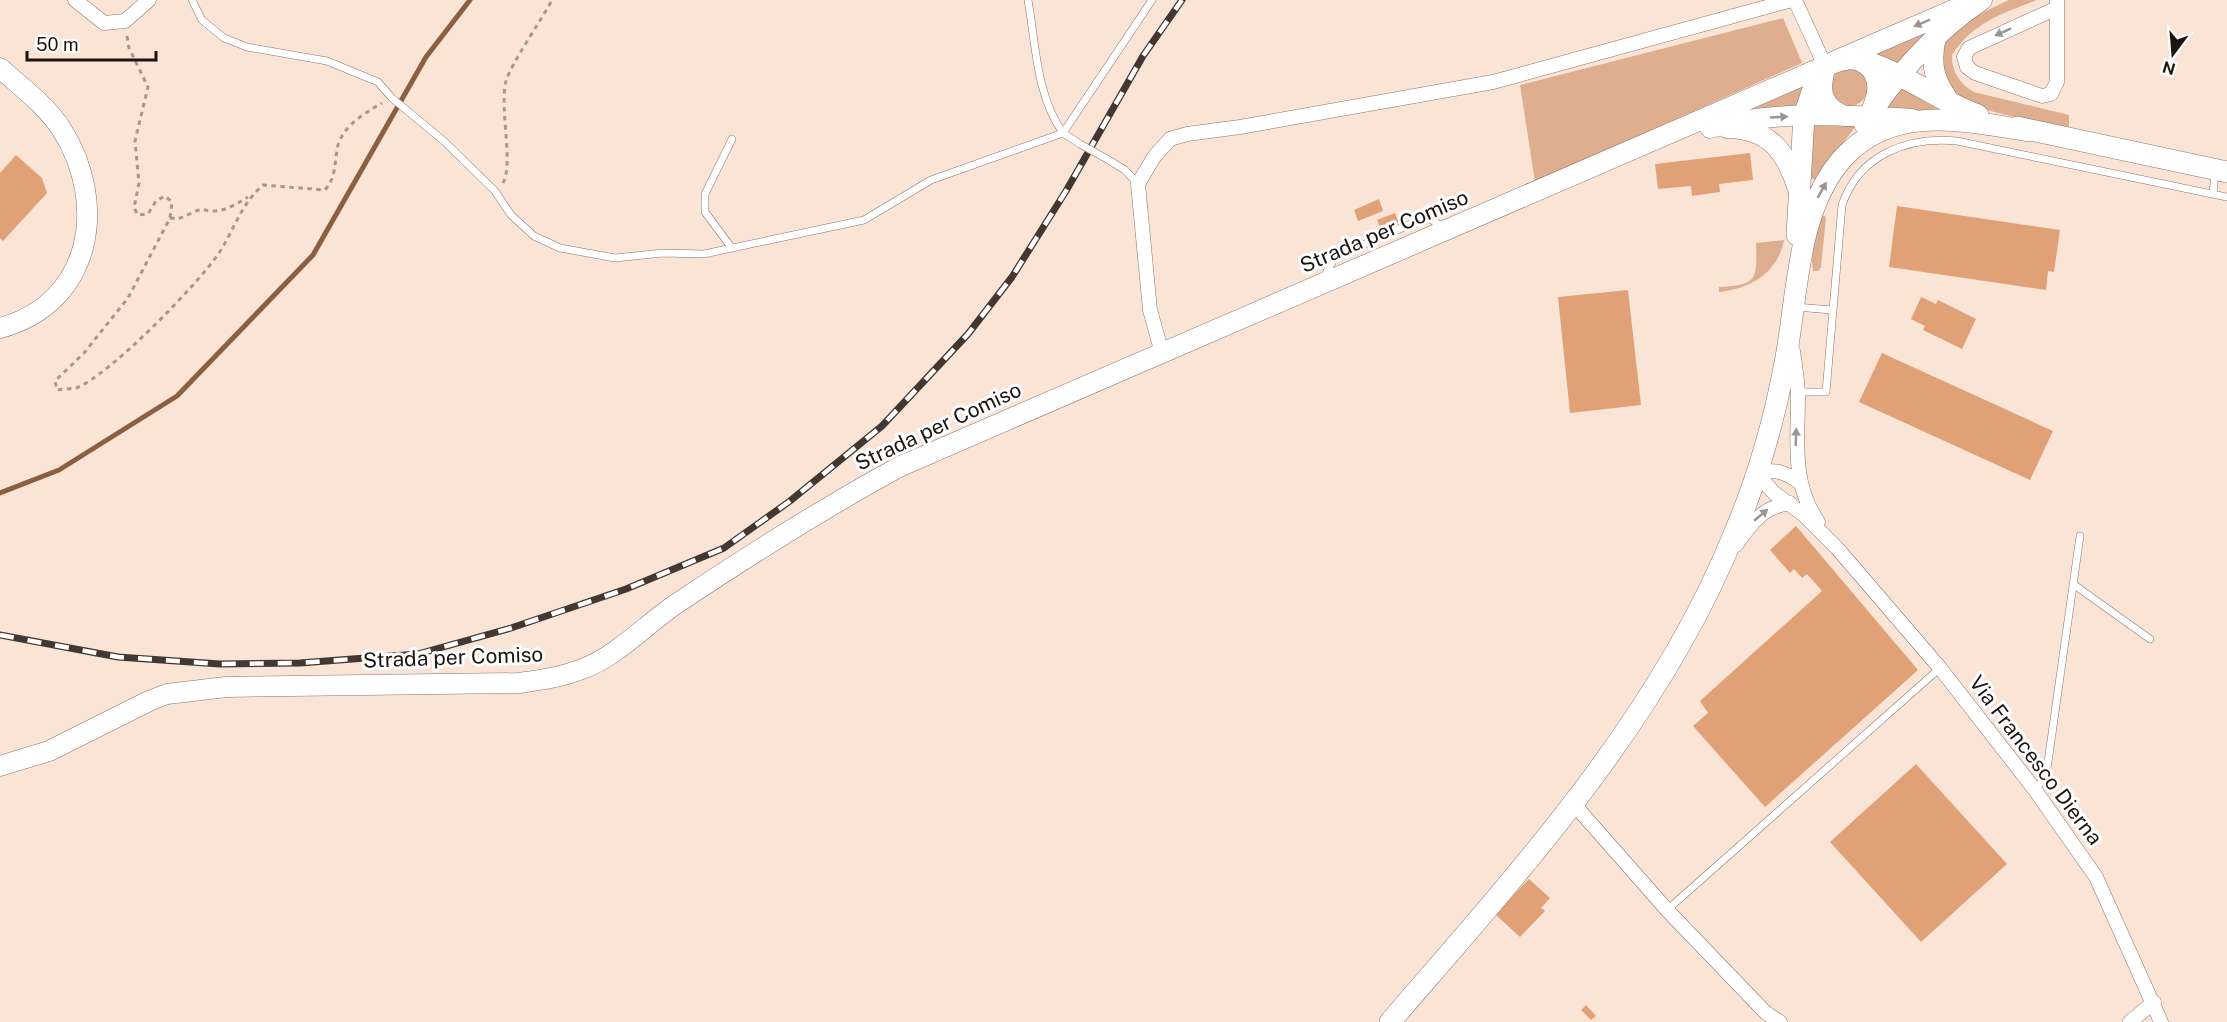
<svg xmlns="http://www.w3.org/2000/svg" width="2227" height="1022" font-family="'Public Sans',sans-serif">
	<rect width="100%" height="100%" fill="#fae4d6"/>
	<path fill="#deae8f" d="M 2009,0 L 2037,0 C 2003,13 1972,23 1952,55 C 1951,71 1960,84 1974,92 L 2069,115 L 2069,128 C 2039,121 1987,114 1962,100 C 1949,92 1945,84 1943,70 C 1943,64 1941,57 1941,52 C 1943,30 1991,8 2009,0 Z
		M 1783,18 L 1802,63 L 1535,182 L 1520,85 Z
		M 1930,29 L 1899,70 L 1864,54 Z
		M1830 87a19 19 0 1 1 38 0a19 19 0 1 1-38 0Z
		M 1805,82 L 1800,109 L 1752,108 Z
		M 1901,86 L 1950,112 L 1885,110 Z
		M 1810,123 L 1852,124 L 1855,127 L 1815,180 L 1804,175 Z
		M 1821,214 L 1826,217 L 1821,267 L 1818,271 L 1813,271 L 1811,250 Z
		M 1784,240 C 1778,273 1750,289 1719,292 L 1719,287 C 1758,285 1757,280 1756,243 Z"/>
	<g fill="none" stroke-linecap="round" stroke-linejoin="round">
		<path stroke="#8c5f41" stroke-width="5" d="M 0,493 L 59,470 L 177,396 L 313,255 L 426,57 L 470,0"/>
	</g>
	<path fill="#e1a177" d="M 1750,153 L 1753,180 L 1719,184 L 1720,192 L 1692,196 L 1691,186 L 1658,189 L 1655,164 Z
		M 16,155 L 42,178 L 47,193 L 3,241 L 0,238 L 0,173 Z
		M 1379,199 L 1383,211 L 1358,221 L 1354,210 Z
		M 1897,206 L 2060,230 L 2054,272 L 2048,271 L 2046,290 L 1889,267 Z
		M 1395,213 L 1402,231 L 1385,238 L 1377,220 Z
		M 1628,290 L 1641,405 L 1570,413 L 1558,297 Z
		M 1921,297 L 1936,304 L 1938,300 L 1976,319 L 1962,349 L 1923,330 L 1925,326 L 1911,319 Z
		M 1882,353 L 2053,431 L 2030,480 L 1859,402 Z
		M 1796,526 L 1918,670 L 1765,807 L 1693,726 L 1708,713 L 1700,701 L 1822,591 L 1807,574 L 1802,578 L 1794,569 L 1790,573 L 1770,550 Z
		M 1916,764 L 2007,864 L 1921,942 L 1830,842 Z
		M 1529,879 L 1550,898 L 1541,908 L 1545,911 L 1520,937 L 1495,914 Z
		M 1586,1005 L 1596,1016 L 1591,1020 L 1581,1010 Z"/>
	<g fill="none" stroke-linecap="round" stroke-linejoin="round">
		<g stroke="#897569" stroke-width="8">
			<path id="lane" d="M 192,0 L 202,20 L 224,38 L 247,47 L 327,61 L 378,82 L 392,98 L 445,142 L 495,191 L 511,215 L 534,236 L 560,248 L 615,258 L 663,253 L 704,254 L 864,220 L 931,180 L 1063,133 L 1080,144
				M 1028,0 C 1036,45 1036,95 1063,133 L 1152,0
				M 1107,159 L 1125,170 L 1138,184
				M 2213,194 L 2215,172
				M 731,247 L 705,212 L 705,194 L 732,139
				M 1324,277 L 1335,257 L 1427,217 L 1443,227
				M 1796,307 L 1832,310
				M 1798,392 L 1826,392 L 1842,205 C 1859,155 1907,136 1957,141 L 2227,197
				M 2073,584 L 2150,639
				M 2035,790 L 2046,776 L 2080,536
				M 1667,910 L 1940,668"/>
		</g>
		<g stroke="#897569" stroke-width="15">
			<path id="street" d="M 75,0 L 104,23 L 125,21 L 149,0
				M 1795,0 L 1825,66
				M 2057,8 L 1969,48 L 1964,57 L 1967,67 L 1975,73 L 2042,96 L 2051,94 L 2057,82 L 2057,0
				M 1793,351 C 1795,366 1798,382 1798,397 C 1798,441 1791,482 1818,522
				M 1162,353 L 1150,310 L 1138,184 L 1154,157 L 1170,139 L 1187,134 L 1240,127 L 1493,82 L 1792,0
				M 1800,483 C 1787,473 1774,467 1758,475 L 1774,493 L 1804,515 L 1837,548 L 1940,668 L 2035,790 L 2096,877 L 2161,1022
				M 1736,545 C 1751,524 1762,507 1790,503
				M 1572,802 L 1667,910 L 1766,1013 L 1780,1022
				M 2130,1022 L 2154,1002"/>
		</g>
		<g stroke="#897569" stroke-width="21">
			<path id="secondary" d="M 1936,37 C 1929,66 1935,83 1953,106
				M 1858,60 C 1880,70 1881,88 1872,109
				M 1835,61 L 1960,7
				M 0,68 C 21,87 47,106 62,130 C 108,203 93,303 0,328
				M 1825,69 C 1819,91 1821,107 1845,116
				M 1864,124 C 1894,77 1936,31 1982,0
				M 1710,128 C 1775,110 1845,115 1912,119
				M 1727,128 C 1771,129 1786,152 1798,189
				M 0,766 L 49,751 L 149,701 L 167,694 L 226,687 L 519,683 C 540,680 562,677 582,669 C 618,656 647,623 679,602 C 751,554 825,507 901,466 L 1825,66"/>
		</g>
		<g stroke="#897569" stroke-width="22">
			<path id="primary" d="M 2017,127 L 2227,172
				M 1797,235 L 1804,116 L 1813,89 L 1825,66 C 1832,63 1840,60 1847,59 C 1879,56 1943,104 1978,115
				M 1390,1022 C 1519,872 1659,720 1734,534 C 1757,480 1773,425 1784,368 C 1798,301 1795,211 1843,158 C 1893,103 1966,121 2030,131"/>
		</g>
		<path stroke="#a8978c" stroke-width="3" stroke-dasharray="4.5 4.5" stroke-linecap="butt" d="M 127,36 L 129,48 L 148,87 L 135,141 L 139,183 L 134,208 L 138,215 L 148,214 L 156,201 L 165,196 L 172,202 L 170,218 L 128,298 L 84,353 L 55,381 L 57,390 C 63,389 70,389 76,388 C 109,376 198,284 219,253 C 234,230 241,204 263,185 L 325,190 C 337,176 334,162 338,145 C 344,125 365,113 382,103
			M 503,183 C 514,163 499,108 506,81 C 512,62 541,21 552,0
			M 170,218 L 178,219 L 201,209 C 220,215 231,207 248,197"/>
		<use href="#lane" stroke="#fff" stroke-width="7"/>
		<use href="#street" stroke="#fff" stroke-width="14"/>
		<use href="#secondary" stroke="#fff" stroke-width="20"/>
		<use href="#primary" stroke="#fff" stroke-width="21"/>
		<g stroke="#423831" stroke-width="7">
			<path id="rail" d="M 0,635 L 118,657 L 220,664 L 300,663 L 418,654 L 511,628 L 626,589 L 724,548 L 790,501 L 882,426 L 968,334 L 1012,277 L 1066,191 L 1143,56 L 1182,0"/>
		</g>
		<use href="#rail" stroke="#fff" stroke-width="4.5" stroke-dasharray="14" stroke-linecap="butt"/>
		<g stroke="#897569" stroke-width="8" stroke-linecap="butt">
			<path id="lane-bridge" d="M 1080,144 L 1107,159"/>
		</g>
		<use href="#lane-bridge" stroke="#fff" stroke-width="7"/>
	</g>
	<defs><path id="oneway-solid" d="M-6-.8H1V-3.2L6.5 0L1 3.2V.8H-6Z" transform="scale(1.5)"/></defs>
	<g fill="#989593">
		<use href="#oneway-solid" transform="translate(1922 23) rotate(157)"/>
		<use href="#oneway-solid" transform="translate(2003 32) rotate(156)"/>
		<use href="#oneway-solid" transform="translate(1779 117) rotate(-3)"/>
		<use href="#oneway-solid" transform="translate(1822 190) rotate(-61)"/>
		<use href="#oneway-solid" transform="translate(1796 437) rotate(-88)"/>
		<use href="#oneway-solid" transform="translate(1761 515) rotate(-40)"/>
	</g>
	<g text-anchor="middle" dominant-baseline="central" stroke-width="6" stroke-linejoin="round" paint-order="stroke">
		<g font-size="21" fill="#1b140f" stroke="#fff">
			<text transform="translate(1384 231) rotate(-23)">Strada per Comiso</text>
			<text transform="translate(938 426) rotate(-25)">Strada per Comiso</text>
			<text transform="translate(453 657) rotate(-2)">Strada per Comiso</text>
			<text transform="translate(2036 760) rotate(53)">Via Francesco Dierna</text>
		</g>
	</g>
	<g transform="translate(2173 54) rotate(196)" stroke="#ffffff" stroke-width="4.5" paint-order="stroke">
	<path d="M0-4.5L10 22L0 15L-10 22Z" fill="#1b140f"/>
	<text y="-9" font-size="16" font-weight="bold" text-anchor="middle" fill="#1b140f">N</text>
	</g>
	<path d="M27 51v9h129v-9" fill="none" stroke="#1b140f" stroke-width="3"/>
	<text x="36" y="51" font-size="18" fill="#1b140f" stroke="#ffffff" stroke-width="4.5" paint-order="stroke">50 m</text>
</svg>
